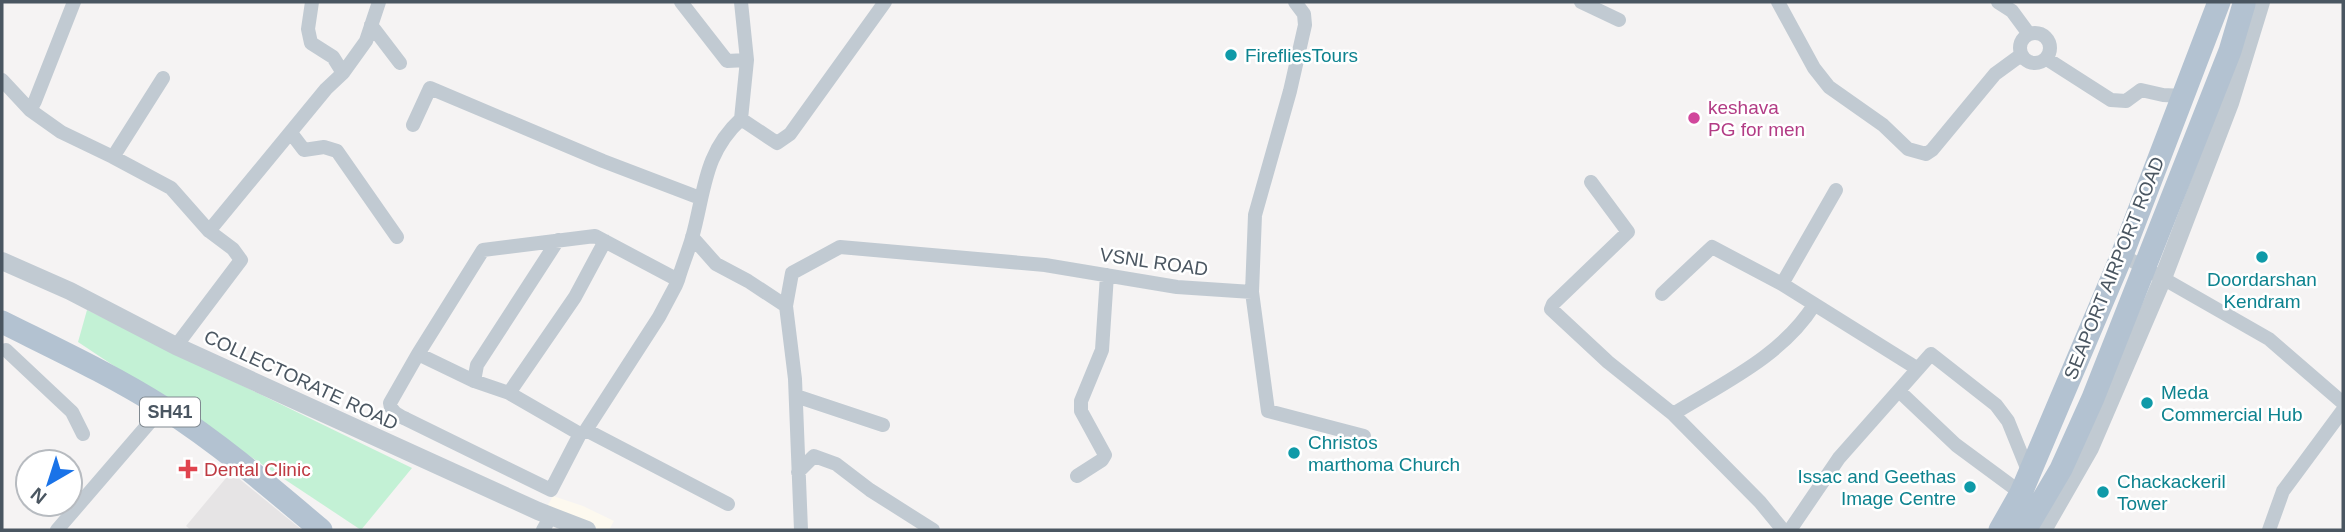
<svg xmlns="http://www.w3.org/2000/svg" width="2345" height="532" font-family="Arial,sans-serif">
	<rect width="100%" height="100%" fill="#f5f3f3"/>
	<path fill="#fdf9ef" d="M 553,496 L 583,506 L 614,521 L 609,530 L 596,530 L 545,510 Z"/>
	<path fill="#e6e4e5" d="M 231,472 L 302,530 L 191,530 L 186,526 Z"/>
	<path fill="#c3f1d5" d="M 87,310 L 412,468 L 361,530 L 78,342 Z"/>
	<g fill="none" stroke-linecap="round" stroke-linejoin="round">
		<path stroke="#c1cad2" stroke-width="14" d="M 681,2 L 727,61 L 747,60
			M 1581,2 L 1619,20
			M 1778,2 L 1814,68 L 1829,87 L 1883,125 L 1908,149 L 1926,154 L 1932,150 L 1995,74 L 2021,55
			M 1998,2 L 2012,11 L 2029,34
			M 371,25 L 400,63
			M2020 48a15 15 0 1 1 30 0a15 15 0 1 1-30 0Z
			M 2047,59 L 2111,100 L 2126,101 L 2141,90 L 2163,95 L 2183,96
			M 343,73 L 366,41 L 379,2
			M 2,80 L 30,110 L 61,132 L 113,157 L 171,188 L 209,231 L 233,249 L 241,260 L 176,346
			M 30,110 L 35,101 L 74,2
			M 741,119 L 777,143 L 790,134 L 885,2
			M 413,125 L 430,88 L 603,161 L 700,198
			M 291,133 L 304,150 L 324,147 L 337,151 L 397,237
			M 113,157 L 163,78
			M 1591,182 L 1628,232 L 1553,304 L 1551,309 L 1608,362 L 1673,414 L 1760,502 L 1783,530
			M 209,231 L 326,89 L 343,73 L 333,57 L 311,43 L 308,29 L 312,2
			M 692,237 L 716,264 L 748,281 L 786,306 L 795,379 L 801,530
			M 2122,255 L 2269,339 L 2343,403
			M 678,280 L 595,236 L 483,250 L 418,354 L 390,403 C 391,412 398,415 406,419 L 551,490 L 580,434 L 586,430 L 659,317 L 676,285 L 678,280 C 682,266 688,252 692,238 C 705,192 703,154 741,119 L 747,60 L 741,2
			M 1782,284 L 1836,190
			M 1252,292 L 1268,411 L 1364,436
			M 1662,294 L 1712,247 L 1782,284 L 1918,369
			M 786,306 L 792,273 L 840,247 L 1045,265 L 1177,287 L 1252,292 L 1255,215 L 1290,91 L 1305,25 L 1304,14 L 1295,2
			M 6,350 L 72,412 L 83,434
			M 418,354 L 474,381 L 509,393 L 580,434
			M 474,381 L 477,365 L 558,240
			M 1899,391 L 1956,445 L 2021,493
			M 509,393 L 575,297 L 605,241
			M 796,396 L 883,425
			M 1673,414 C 1723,383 1782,356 1814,305
			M 586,430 L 728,504
			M 798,472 L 814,456 L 836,464 L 870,490 L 933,530
			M 1077,476 L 1102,460 L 1105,455 L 1081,411 L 1081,401 L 1102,350 L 1107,275
			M 57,530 L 163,407
			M 543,530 L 551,516
			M 1790,530 L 1839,458 L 1931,354 L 1996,405 L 2008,421 L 2029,473
			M 2269,530 L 2283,491 L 2343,410"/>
		<path stroke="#c1cad2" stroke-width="18" d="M 2,261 L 70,291 L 176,346 L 538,511 L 587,530
			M 2043,530 L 2090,448 L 2163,278 L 2230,103 L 2261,2"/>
		<path stroke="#b3c2d1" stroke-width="23" d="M 2,322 C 56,349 112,375 164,408 C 220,444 270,487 321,530
			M 2000,530 L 2021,493 L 2122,255 L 2219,2
			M 2025,530 L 2061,469 L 2093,398 L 2230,51 L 2244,4"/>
	</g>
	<g fill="#0f9aa8" stroke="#fff" stroke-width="2.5">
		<circle cx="1231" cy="55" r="7"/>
		<circle cx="2262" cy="257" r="7"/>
		<circle cx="2147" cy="403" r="7"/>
		<circle cx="1294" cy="453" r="7"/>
		<circle cx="1970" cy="487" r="7"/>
		<circle cx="2103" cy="492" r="7"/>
	</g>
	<circle fill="#d1479c" stroke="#fff" stroke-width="2.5" cx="1694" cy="118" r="7"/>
	<path fill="#e0444e" stroke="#fff" stroke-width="2.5" d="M184.5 458.5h7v7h7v7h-7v7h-7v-7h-7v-7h7z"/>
	<g text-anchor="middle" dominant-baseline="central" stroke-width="5" stroke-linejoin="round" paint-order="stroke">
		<rect fill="#fff" stroke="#808990" stroke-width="2" x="140" y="397.5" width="60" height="29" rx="5"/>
		<g font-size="18" font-weight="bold" fill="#4a5661">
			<text x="170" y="412">SH41</text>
		</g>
		<g font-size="19" fill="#0d838f" stroke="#fff" text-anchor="start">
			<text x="1245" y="55">FirefliesTours</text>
			<text x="2262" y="279" text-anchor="middle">Doordarshan<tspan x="2262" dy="22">Kendram</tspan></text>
			<text x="2161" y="392">Meda<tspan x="2161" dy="22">Commercial Hub</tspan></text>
			<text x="1308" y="442">Christos<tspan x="1308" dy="22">marthoma Church</tspan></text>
			<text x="1956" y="476" text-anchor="end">Issac and Geethas<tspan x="1956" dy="22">Image Centre</tspan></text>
			<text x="2117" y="481">Chackackeril<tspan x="2117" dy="22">Tower</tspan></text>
		</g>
		<g font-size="19" fill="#b23c85" stroke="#fff" text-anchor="start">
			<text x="1708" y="107">keshava<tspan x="1708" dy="22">PG for men</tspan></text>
		</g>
		<g font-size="19" fill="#4a5661" stroke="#fff">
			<text transform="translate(1154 262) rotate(8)">VSNL ROAD</text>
			<text transform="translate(2114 268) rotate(-68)">SEAPORT AIRPORT ROAD</text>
			<text transform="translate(301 380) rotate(25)">COLLECTORATE ROAD</text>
		</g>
		<g font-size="19" fill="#be3a42" stroke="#fff" text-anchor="start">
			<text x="204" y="469">Dental Clinic</text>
		</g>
	</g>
	<rect width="2345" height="532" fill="none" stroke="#4a5661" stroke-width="7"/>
	<g transform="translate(49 483) rotate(219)"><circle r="33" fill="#ffffff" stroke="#b7bbc0" stroke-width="2"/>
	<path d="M0-5L12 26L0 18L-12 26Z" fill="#1a73e8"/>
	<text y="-10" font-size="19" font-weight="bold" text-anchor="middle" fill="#4a5661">N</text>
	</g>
</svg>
